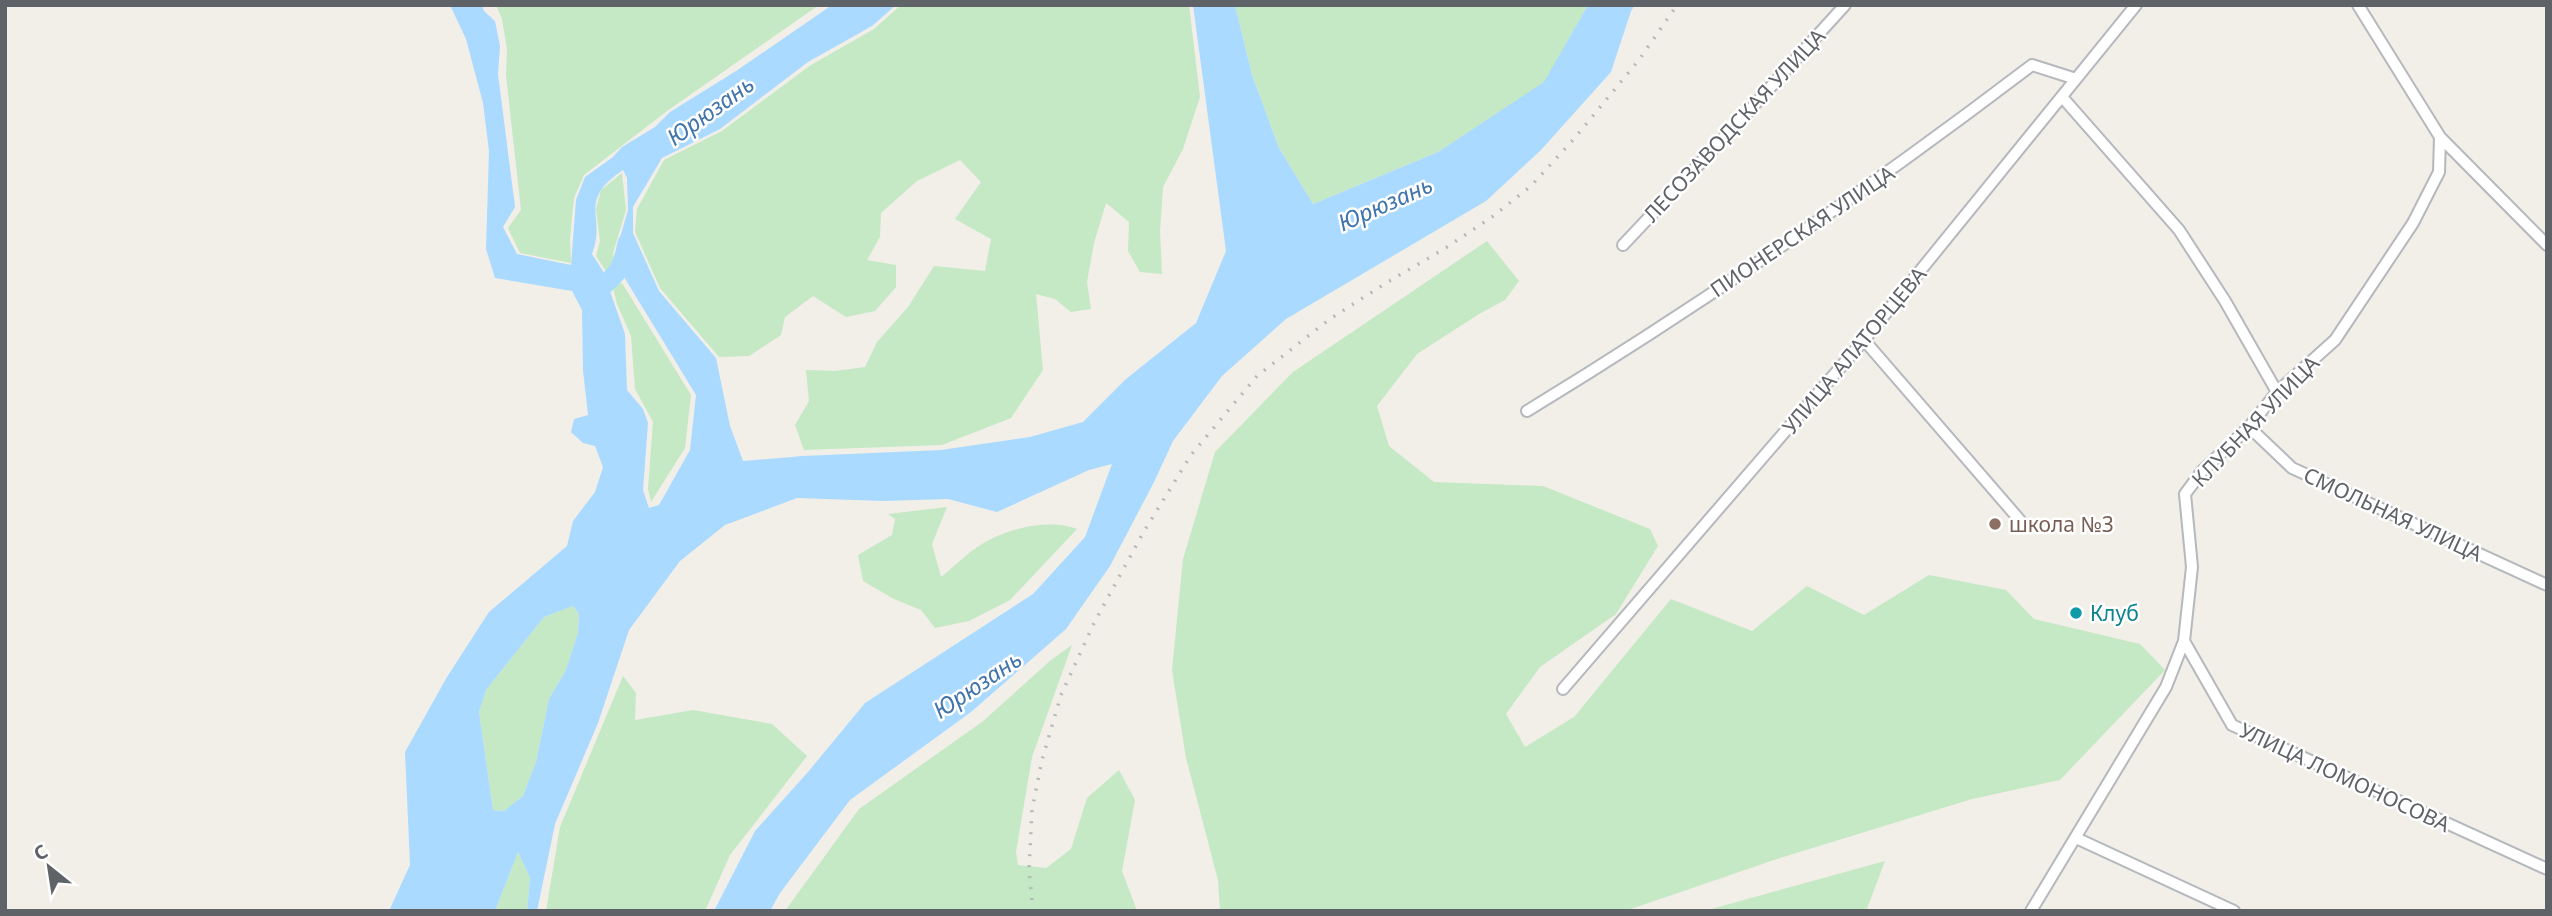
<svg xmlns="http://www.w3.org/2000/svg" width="2552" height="916" font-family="'Noto Sans',sans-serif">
	<rect width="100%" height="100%" fill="#f1efe8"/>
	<path fill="#c5e8c5" d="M 496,5 L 819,5 L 667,111 L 584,175 L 574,198 L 570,238 L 571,263 L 520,253 L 508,228 L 521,210 L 506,75 L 507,49 L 502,19 Z
		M 901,5 L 1189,5 L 1200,97 L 1183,149 L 1163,187 L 1160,231 L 1162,274 L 1140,272 L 1128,251 L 1129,222 L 1106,203 L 1094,243 L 1087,282 L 1091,309 L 1071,312 L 1055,299 L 1036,294 L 1043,370 L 1011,418 L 942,445 L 804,450 L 795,425 L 809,401 L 806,370 L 835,371 L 865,367 L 877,342 L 908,307 L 934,266 L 985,271 L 991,239 L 955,219 L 981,182 L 960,160 L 917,181 L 881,213 L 880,237 L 867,260 L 896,265 L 896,287 L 875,311 L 846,317 L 813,296 L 785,317 L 781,335 L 749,356 L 719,357 L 660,288 L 635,232 L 637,209 L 664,160 L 722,131 L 811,65 L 874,29 Z
		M 1235,5 L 1588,5 L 1545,82 L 1438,152 L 1313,204 L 1279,148 L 1252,75 Z
		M 622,173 L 626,210 L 613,253 L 615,269 L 607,273 L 596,256 L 600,241 L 596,209 L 601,190 Z
		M 1487,241 L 1519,281 L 1505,300 L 1479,314 L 1417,354 L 1377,406 L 1389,446 L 1434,482 L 1543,486 L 1650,529 L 1658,546 L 1616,614 L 1540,667 L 1506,714 L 1525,747 L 1574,717 L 1671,599 L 1752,631 L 1807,586 L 1864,615 L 1929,575 L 2006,590 L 2034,619 L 2140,644 L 2165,670 L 2060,780 L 1972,799 L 1780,858 L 1625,911 L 1220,911 L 1218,880 L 1186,758 L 1172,670 L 1183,559 L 1215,452 L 1293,372 Z
		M 622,283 L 691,395 L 685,448 L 651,502 L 648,489 L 653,422 L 635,389 L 631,336 L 617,304 L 613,287 Z
		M 947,507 L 932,544 L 941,577 C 954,567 965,555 979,546 C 1003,529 1050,518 1077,529 L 1010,600 L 969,621 L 935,628 L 921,610 L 894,599 L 863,581 L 858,555 L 892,535 L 895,519 L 888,514 Z
		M 573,606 L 579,614 L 578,633 L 566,670 L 549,699 L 536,762 L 523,796 L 504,811 L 493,810 L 479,712 L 486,690 L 544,617 Z
		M 1072,645 L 1032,757 L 1016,852 L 1018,865 L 1046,868 L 1071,849 L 1087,798 L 1119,770 L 1135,800 L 1122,871 L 1137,911 L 785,911 L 859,809 L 982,722 L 1051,660 Z
		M 623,676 L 636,693 L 635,720 L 693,710 L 772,724 L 807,756 L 730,855 L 705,911 L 546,911 L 560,827 Z
		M 518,852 L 530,878 L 527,911 L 495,911 Z
		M 1885,861 L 1866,911 L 1704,911 Z"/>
	<path fill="#aadaff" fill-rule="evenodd" d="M 450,5 L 482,5 L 484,11 L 495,21 L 500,46 L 498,74 L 515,207 L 503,227 L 517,254 L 571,265 L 576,200 L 585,177 L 613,157 L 622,147 L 655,127 L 670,112 L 736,71 L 832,5 L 896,5 L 872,26 L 808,62 L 720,129 L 662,158 L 633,207 L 633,233 L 659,291 L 716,358 L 730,426 L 743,461 L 803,456 L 941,450 L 1030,437 L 1083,422 L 1126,379 L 1196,323 L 1226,251 L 1193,5 L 1235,5 L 1252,75 L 1279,148 L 1313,204 L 1438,152 L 1544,82 L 1588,5 L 1635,5 L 1631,11 L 1611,72 L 1541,150 L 1486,201 L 1286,319 L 1222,376 L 1173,441 L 1154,482 L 1110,566 L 1066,629 L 971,712 L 850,800 L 780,893 L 770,911 L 714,911 L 755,831 L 808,772 L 865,703 L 1033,594 L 1085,537 L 1112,464 L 1089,470 L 997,512 L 948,499 L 883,501 L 797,498 L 725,525 L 680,561 L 629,630 L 598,723 L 555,824 L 537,911 L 527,911 L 530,878 L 518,852 L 495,911 L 389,911 L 410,865 L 405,752 L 447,677 L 489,612 L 567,546 L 573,521 L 595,492 L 603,467 L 595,446 L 583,443 L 571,432 L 574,419 L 588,415 L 583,370 L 582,310 L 572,291 L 495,278 L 486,249 L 489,151 L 483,103 L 466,39 ZM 623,170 L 627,178 L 628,210 L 615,255 L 624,277 L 696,395 L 690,450 L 659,505 L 649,508 L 643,490 L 648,423 L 643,409 L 627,390 L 625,334 L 603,271 L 592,254 C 607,215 576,202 623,170 ZM 573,606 L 579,614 L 578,633 L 566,670 L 549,699 L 536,762 L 523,796 L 504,811 L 493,810 L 479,712 L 486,690 L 544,617 Z"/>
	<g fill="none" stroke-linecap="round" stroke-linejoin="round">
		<path stroke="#aadaff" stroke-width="19" d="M 600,304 L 599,289 C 618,275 623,266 627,243"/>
		<g stroke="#b5b8bc" stroke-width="14">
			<path id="street" d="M 2358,5 L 2440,137 L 2547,245
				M 2063,98 L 2179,230 L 2225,301 L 2277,392
				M 1623,245 L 1737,124 L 1845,5
				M 1864,340 L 2024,525
				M 1527,411 C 1701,305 1869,189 2032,65 L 2076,79
				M 2249,427 L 2292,468 L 2547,585
				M 2184,641 L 2232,725 L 2547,869
				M 1563,689 L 1864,340 L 2136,5
				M 2076,838 L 2234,911
				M 2031,911 L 2166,687 L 2184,641 L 2192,567 L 2185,494 L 2203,470 L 2249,427 L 2277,392 L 2335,340 L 2413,223 L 2439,172 L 2440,137"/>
		</g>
		<use href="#street" stroke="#fff" stroke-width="10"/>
		<path stroke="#b6b7b8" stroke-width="3.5" stroke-dasharray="2 9" stroke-linecap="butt" d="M 1033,911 L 1029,870 L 1032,810 L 1042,760 L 1061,695 L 1094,623 L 1143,533 L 1191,455 L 1257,376 L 1330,319 L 1386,283 L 1444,249 L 1492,217 L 1531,186 L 1573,140 L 1639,60 L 1677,5"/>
	</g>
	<circle fill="#8d6e63" stroke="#fff" stroke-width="2.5" cx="1995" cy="524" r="7"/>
	<circle fill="#0f9aa8" stroke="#fff" stroke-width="2.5" cx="2076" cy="613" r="7"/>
	<g text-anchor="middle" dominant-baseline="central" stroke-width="5" stroke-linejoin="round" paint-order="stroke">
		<g font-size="21" fill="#5f6368" stroke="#fff">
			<text transform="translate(1734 125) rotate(-47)">ЛЕСОЗАВОДСКАЯ УЛИЦА</text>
			<text transform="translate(1802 231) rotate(-34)">ПИОНЕРСКАЯ УЛИЦА</text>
			<text transform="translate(1854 350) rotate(-50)">УЛИЦА АЛАТОРЦЕВА</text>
			<text transform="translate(2255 421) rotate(-46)">КЛУБНАЯ УЛИЦА</text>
			<text transform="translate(2393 514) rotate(25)">СМОЛЬНАЯ УЛИЦА</text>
			<text transform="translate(2345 777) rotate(25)">УЛИЦА ЛОМОНОСОВА</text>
		</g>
		<g font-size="21" fill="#785e54" stroke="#fff" text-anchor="start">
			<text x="2009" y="524">школа №3</text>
		</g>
		<g font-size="21" fill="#0d838f" stroke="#fff" text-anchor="start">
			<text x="2090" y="613">Клуб</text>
		</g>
		<g font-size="23" font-style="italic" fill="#4174aa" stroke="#fff">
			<text transform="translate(710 110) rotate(-36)">Юрюзань</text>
			<text transform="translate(1385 203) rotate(-24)">Юрюзань</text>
			<text transform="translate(977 684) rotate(-34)">Юрюзань</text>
		</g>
	</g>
	<rect width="2552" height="916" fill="none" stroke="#5f6368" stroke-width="14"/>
	<g transform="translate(49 867) rotate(330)" stroke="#ffffff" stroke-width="5" paint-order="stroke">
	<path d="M0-5L12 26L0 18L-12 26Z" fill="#5f6368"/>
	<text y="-10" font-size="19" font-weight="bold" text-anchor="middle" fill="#5f6368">С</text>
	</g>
</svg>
